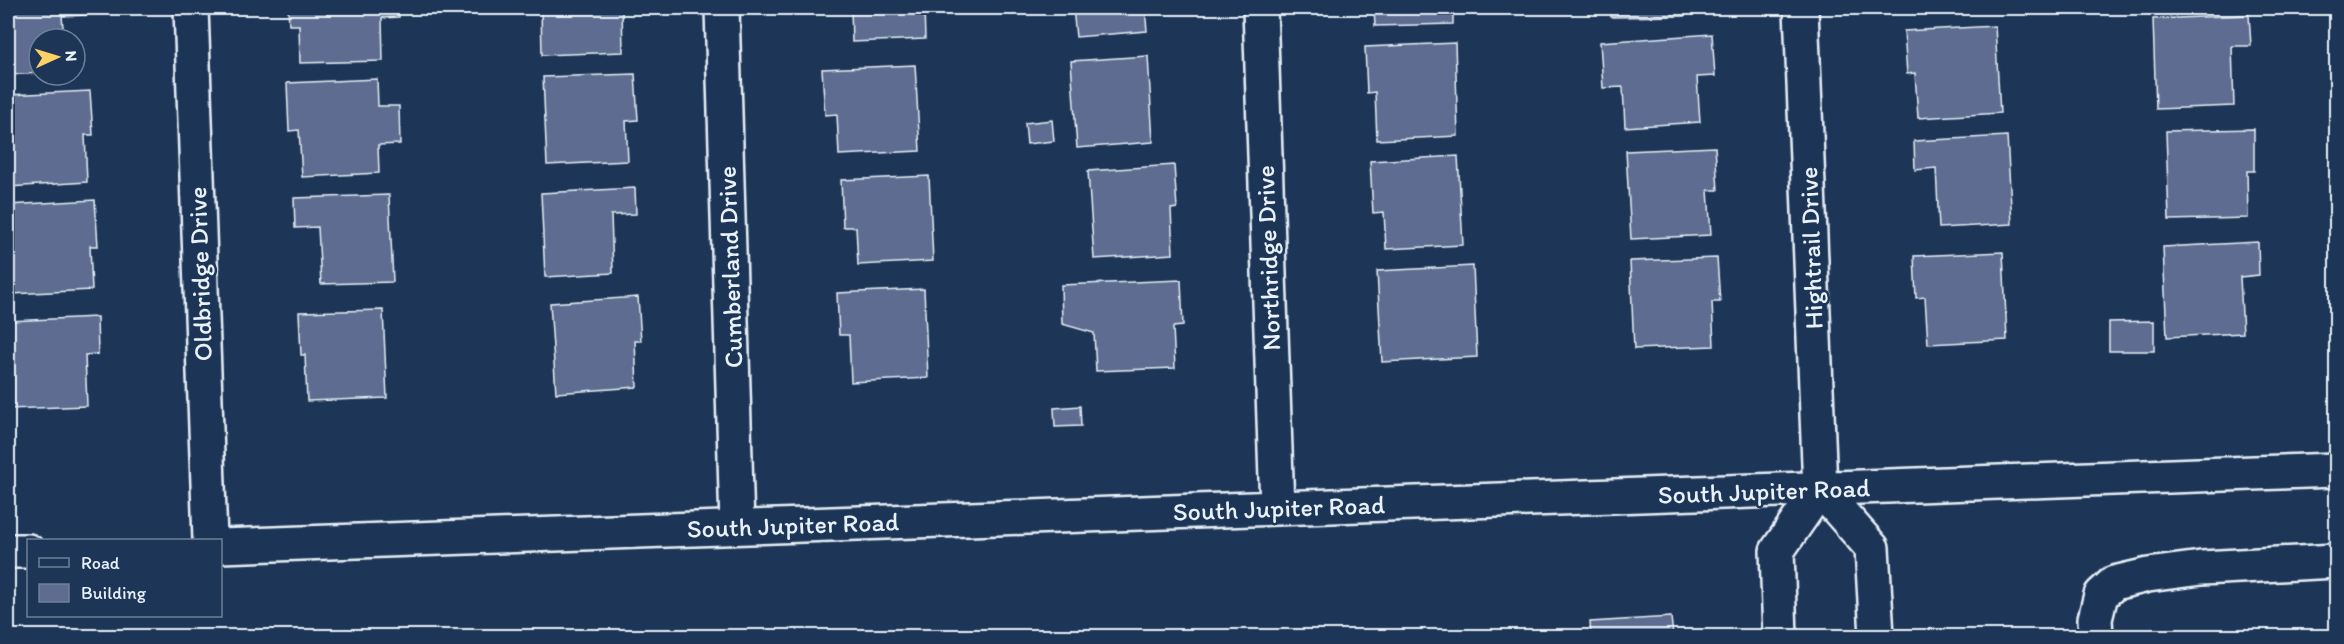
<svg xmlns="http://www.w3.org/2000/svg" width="2344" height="644" font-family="Itim,sans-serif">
	<rect width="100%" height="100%" fill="#1d3557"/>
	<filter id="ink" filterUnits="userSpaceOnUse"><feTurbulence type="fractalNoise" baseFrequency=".0167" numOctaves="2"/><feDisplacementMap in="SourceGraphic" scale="12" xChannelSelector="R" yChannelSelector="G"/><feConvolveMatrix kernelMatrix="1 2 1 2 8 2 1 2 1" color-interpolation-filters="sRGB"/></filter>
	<g filter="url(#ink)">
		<path fill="#5d6c90" stroke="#e8f1f8" stroke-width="1.5" d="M 8,8 L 86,8 L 87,15 L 62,16 L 64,39 L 39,39 L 39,73 L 8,75 Z
			M 288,8 L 399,8 L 399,17 L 382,18 L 383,61 L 300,63 L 299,25 L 289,25 Z
			M 541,8 L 622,8 L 623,52 L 542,55 Z
			M 851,8 L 924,8 L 925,39 L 852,42 Z
			M 1073,8 L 1145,8 L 1147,31 L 1076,37 Z
			M 1374,8 L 1453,8 L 1453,24 L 1375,26 Z
			M 1611,8 L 1684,8 L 1684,16 L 1611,17 Z
			M 2249,15 L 2251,46 L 2232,46 L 2234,106 L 2156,109 L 2153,19 Z
			M 1995,26 L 2000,113 L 1918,118 L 1915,73 L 1907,74 L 1904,31 Z
			M 1712,34 L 1715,76 L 1697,77 L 1700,122 L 1625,127 L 1623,87 L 1603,88 L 1600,42 Z
			M 1455,43 L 1458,136 L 1377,140 L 1375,92 L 1367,93 L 1365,47 Z
			M 1148,56 L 1153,142 L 1077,148 L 1071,61 Z
			M 915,65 L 920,151 L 839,155 L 837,114 L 825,115 L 822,69 Z
			M 635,74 L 638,120 L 626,121 L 628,161 L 547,165 L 543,77 Z
			M 377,79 L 378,106 L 399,106 L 400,144 L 378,145 L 379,173 L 302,177 L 299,130 L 289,131 L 287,83 Z
			M 90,91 L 93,135 L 85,135 L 87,182 L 8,187 L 8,95 Z
			M 1052,120 L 1054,141 L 1027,144 L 1025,123 Z
			M 2254,129 L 2254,171 L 2247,171 L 2248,218 L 2169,220 L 2166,131 Z
			M 2007,136 L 2012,224 L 1939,228 L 1936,168 L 1915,170 L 1914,141 Z
			M 1715,147 L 1718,190 L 1708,190 L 1711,235 L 1631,239 L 1626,151 Z
			M 1458,156 L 1463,245 L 1386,249 L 1384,212 L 1373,213 L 1370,161 Z
			M 1174,165 L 1177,208 L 1171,209 L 1173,254 L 1094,259 L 1088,171 Z
			M 929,176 L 933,261 L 858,265 L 856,227 L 843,227 L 841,180 Z
			M 635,188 L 636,214 L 611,215 L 613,273 L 545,277 L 541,193 Z
			M 389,195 L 393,282 L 321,284 L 318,227 L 295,228 L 294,198 Z
			M 95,200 L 98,246 L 90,246 L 92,290 L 11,294 L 8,205 Z
			M 2258,242 L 2259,275 L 2240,277 L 2243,333 L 2167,337 L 2163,247 Z
			M 2003,252 L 2007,340 L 1928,344 L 1925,297 L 1916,298 L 1914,256 Z
			M 1717,258 L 1720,302 L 1712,302 L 1714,346 L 1634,349 L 1630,261 Z
			M 1473,266 L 1477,357 L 1382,362 L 1377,271 Z
			M 1181,280 L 1183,326 L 1173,327 L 1175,368 L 1096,371 L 1094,333 L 1062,324 L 1061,285 Z
			M 924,289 L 928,378 L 851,382 L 849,335 L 839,335 L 837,293 Z
			M 638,297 L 641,341 L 635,341 L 637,387 L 556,393 L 550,303 Z
			M 383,310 L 387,398 L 307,401 L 305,355 L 301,355 L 299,312 Z
			M 97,317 L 98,354 L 85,355 L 87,406 L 8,409 L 8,321 Z
			M 2154,321 L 2154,351 L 2109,351 L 2109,322 Z
			M 1080,406 L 1081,426 L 1055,427 L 1054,408 Z
			M 1671,617 L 1673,636 L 1591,636 L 1590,622 Z"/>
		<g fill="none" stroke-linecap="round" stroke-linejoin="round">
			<g stroke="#e8f1f8" stroke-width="38">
				<path id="minor" d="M 191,8 L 210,540
					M 722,8 L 737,527
					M 1260,8 L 1277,508
					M 1820,489 L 1872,548 L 1877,636
					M 220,546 L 2336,470
					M 8,551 L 28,551
					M 1780,636 L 1777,551 L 1820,489 L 1801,8
					M 2096,636 L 2095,619 L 2101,595 L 2114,583 L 2148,575 L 2201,568 L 2336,561"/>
			</g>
			<use href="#minor" stroke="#1d3557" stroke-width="33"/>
		</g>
	</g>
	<g text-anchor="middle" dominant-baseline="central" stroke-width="5" stroke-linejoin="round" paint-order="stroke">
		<g font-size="26" fill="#e8f1f8" stroke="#1d3557">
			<text transform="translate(1811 248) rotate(-92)">Hightrail Drive</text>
			<text transform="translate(1268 258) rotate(-92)">Northridge Drive</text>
			<text transform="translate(730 267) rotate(-92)">Cumberland Drive</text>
			<text transform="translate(200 274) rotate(-92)">Oldbridge Drive</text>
			<text transform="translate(1764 491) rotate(-2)">South Jupiter Road</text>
			<text transform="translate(1279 508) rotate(-2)">South Jupiter Road</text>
			<text transform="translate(793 525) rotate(-2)">South Jupiter Road</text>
		</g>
	</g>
	<rect width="2344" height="644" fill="none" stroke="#1d3557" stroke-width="30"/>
	<rect x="15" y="15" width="2314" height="614" fill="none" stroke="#e8f1f8" stroke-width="2" filter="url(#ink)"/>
	<rect x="27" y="539" width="195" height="78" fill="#1d3557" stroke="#6e8097" stroke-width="1.5"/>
	<rect x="39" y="558" width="30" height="9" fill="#1d3557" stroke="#6e8097" stroke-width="1.5"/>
	<text x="81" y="569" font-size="18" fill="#e8f1f8">Road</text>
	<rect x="39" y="584" width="30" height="18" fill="#5d6c90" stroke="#6e8097" stroke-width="1.5"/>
	<text x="81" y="599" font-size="18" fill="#e8f1f8">Building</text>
	<g transform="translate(57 57) rotate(86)"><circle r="28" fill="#1d3557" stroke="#6e8097" stroke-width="1.5"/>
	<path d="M0-4.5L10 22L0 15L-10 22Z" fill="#ffd166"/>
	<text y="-9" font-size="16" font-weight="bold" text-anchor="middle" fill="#e8f1f8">N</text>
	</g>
</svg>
